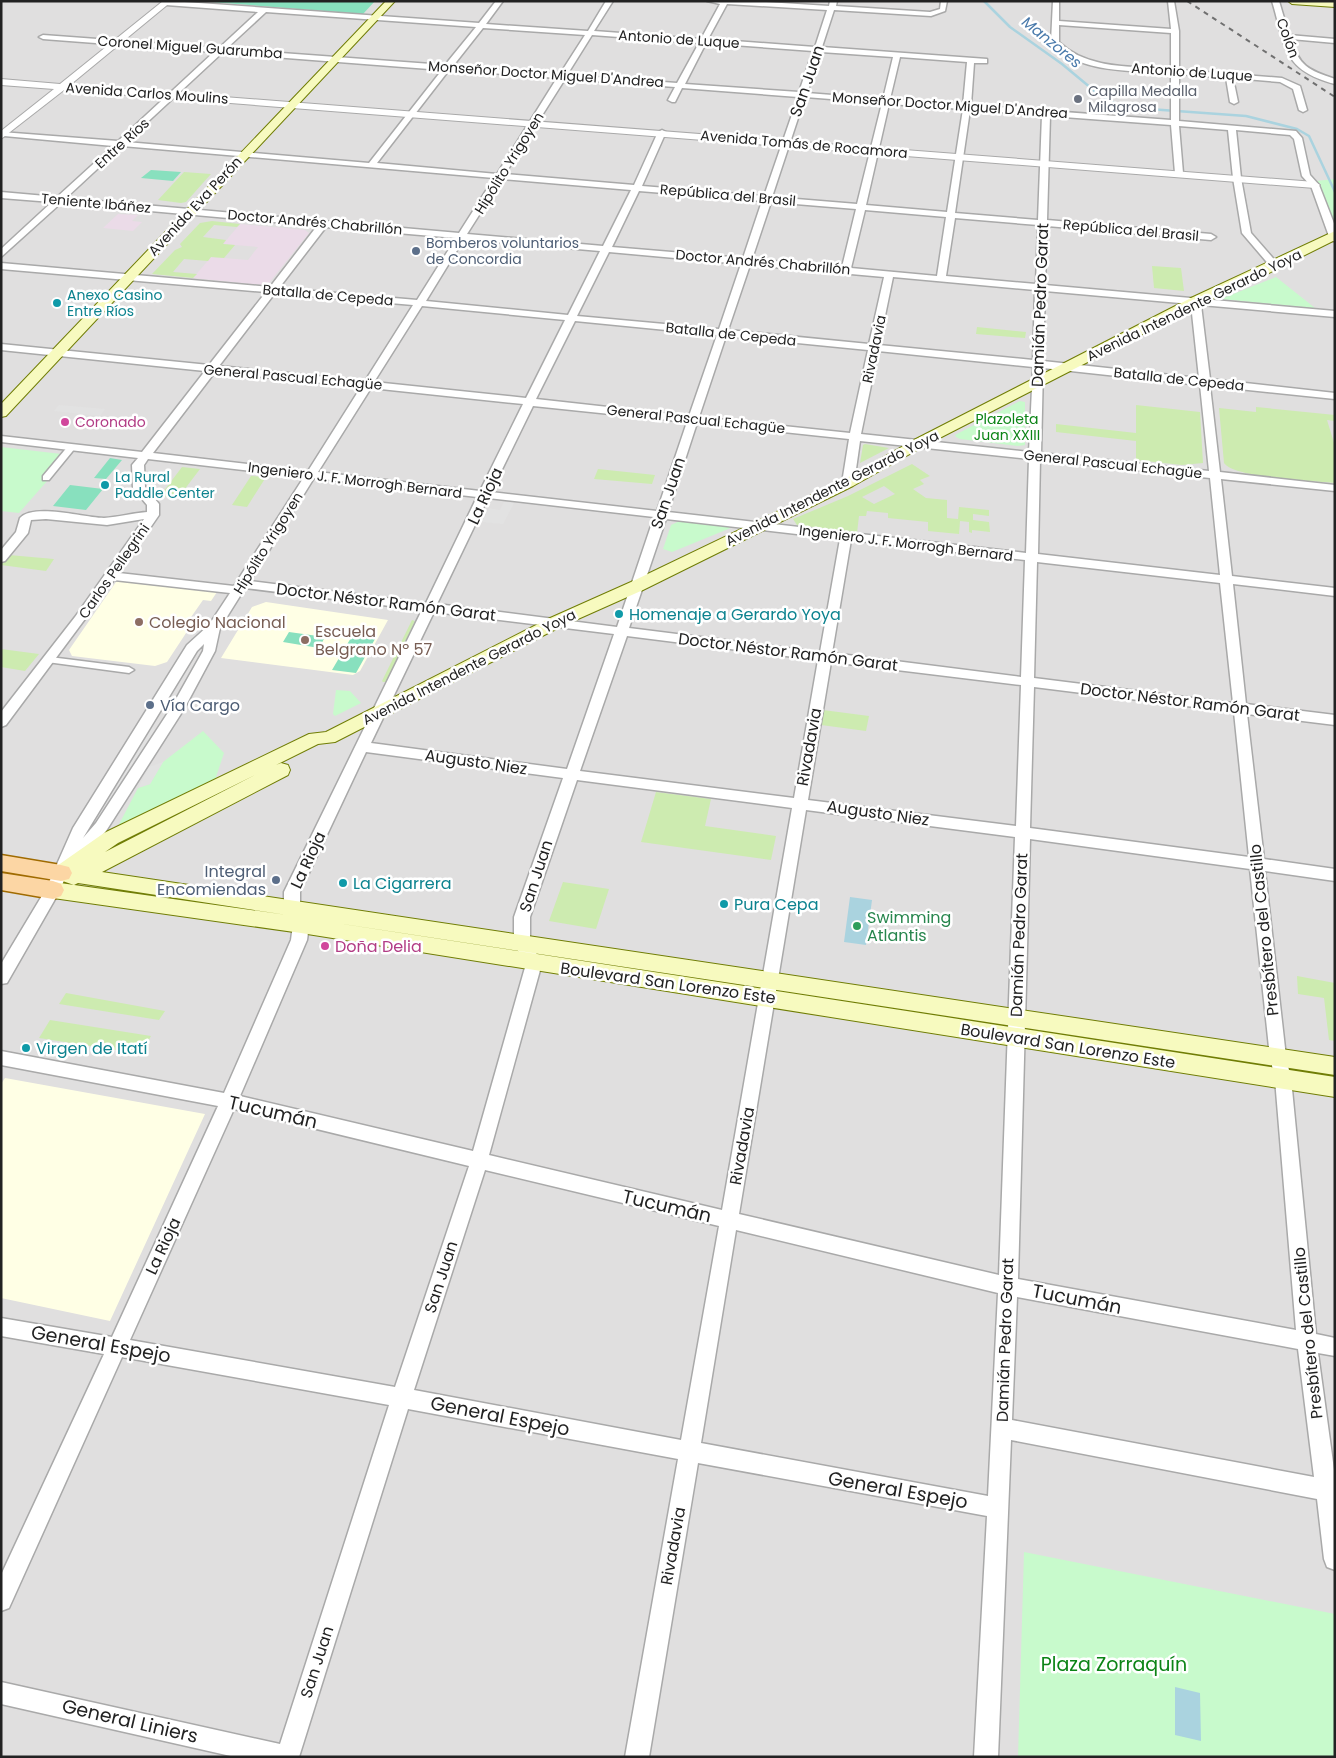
<svg xmlns="http://www.w3.org/2000/svg" width="1336" height="1758" font-family="Poppins,sans-serif">
	<rect width="100%" height="100%" fill="#f2efe9"/>
	<path fill="#e0dfdf" d="M 1,1 L 1335,1 L 1335,1757 L 1,1757 Z"/>
	<path fill="#ebdbe8" d="M 118,214 L 138,215 L 132,221 L 142,222 L 133,231 L 103,228 Z
		M 240,224 L 305,230 L 309,233 L 269,283 L 262,285 L 193,278 L 211,257 L 248,260 L 258,247 L 223,244 Z"/>
	<path fill="#ffffe5" d="M 124,578 L 217,592 L 211,601 L 203,600 L 189,620 L 192,624 L 167,662 L 155,666 L 72,656 L 69,650 L 116,582 Z
		M 266,602 L 388,620 L 360,671 L 353,675 L 221,658 L 252,607 Z
		M 5,1078 L 205,1114 L 110,1321 L 1,1298 L 1,1084 Z"/>
	<path fill="#cdebb0" fill-rule="evenodd" d="M 184,172 L 211,174 L 186,202 L 181,203 L 158,200 Z
		M 212,221 L 240,224 L 237,227 L 214,225 L 203,237 L 226,240 L 223,244 L 235,245 L 224,258 L 211,257 L 208,261 L 184,259 L 173,272 L 197,274 L 193,278 L 152,274 L 175,250 L 182,247 L 180,244 L 200,223 Z
		M 1152,266 L 1181,268 L 1184,291 L 1154,288 Z
		M 977,327 L 1026,332 L 1025,338 L 976,334 Z
		M 1136,405 L 1200,412 L 1203,463 L 1182,465 L 1136,460 L 1136,441 L 1056,432 L 1056,424 L 1136,433 Z
		M 1256,407 L 1335,415 L 1335,421 L 1327,420 L 1335,446 L 1335,483 C 1313,481 1234,478 1224,463 L 1219,408 L 1256,412 Z
		M 863,445 L 865,444 L 889,448 L 860,463 Z
		M 912,464 L 930,476 L 920,480 L 924,484 L 913,489 L 926,498 L 947,500 L 947,518 L 958,519 L 959,507 L 989,510 L 989,516 L 973,514 L 973,520 L 989,522 L 990,532 L 972,530 L 972,533 L 969,532 L 969,522 L 960,521 L 959,534 L 928,531 L 928,522 L 888,518 L 888,513 L 867,511 L 866,516 L 859,516 L 857,533 L 797,525 L 793,519 L 848,496 ZM 884,486 L 895,494 L 874,504 L 862,497 Z
		M 182,467 L 200,469 L 178,498 L 160,496 Z
		M 598,469 L 655,475 L 652,484 L 594,479 Z
		M 251,476 L 266,477 L 247,507 L 232,505 Z
		M 9,555 L 54,559 L 46,571 L 1,565 Z
		M 412,620 L 415,621 L 386,682 L 383,682 L 382,681 Z
		M 1,649 L 39,654 L 25,671 L 1,667 Z
		M 823,710 L 869,716 L 866,731 L 821,725 Z
		M 656,792 L 711,799 L 705,826 L 776,836 L 771,860 L 641,842 Z
		M 563,882 L 609,889 L 596,929 L 549,921 Z
		M 1297,976 L 1335,983 L 1335,1041 L 1329,1040 L 1324,998 L 1298,994 Z
		M 66,993 L 165,1011 L 159,1020 L 59,1004 Z
		M 50,1020 L 151,1036 L 141,1054 L 39,1038 Z"/>
	<path fill="#c8facc" d="M 1335,179 L 1335,222 L 1330,225 L 1316,181 Z
		M 1276,277 L 1315,308 L 1221,299 Z
		M 1020,401 L 1025,402 L 1025,445 L 1018,446 L 960,439 L 956,437 L 955,435 Z
		M 1,447 L 70,455 L 19,513 L 1,511 Z
		M 682,520 L 733,527 L 672,552 L 663,549 L 671,525 Z
		M 336,690 L 350,691 L 361,703 L 335,716 L 333,714 Z
		M 203,731 L 224,753 L 214,783 L 116,830 L 138,788 L 150,784 L 163,762 Z
		M 1024,1552 L 1335,1614 L 1335,1757 L 1018,1757 Z"/>
	<path fill="#88e0be" d="M 198,1 L 375,1 L 363,14 Z
		M 151,170 L 181,172 L 173,181 L 141,178 Z
		M 110,458 L 122,460 L 106,479 L 94,478 Z
		M 70,485 L 103,489 L 86,510 L 53,506 Z
		M 289,632 L 325,637 L 319,648 L 283,642 Z
		M 352,636 L 375,639 L 356,673 L 332,670 Z"/>
	<path fill="#e2e2e2" d="M 59,405 L 105,409 L 100,416 L 54,411 Z
		M 504,502 L 514,503 L 503,524 L 482,522 L 489,508 L 500,510 Z
		M 150,723 L 155,730 L 101,820 L 95,811 Z
		M 163,762 L 150,784 L 138,788 L 149,767 Z"/>
	<path fill="#aad3df" d="M 850,897 L 872,900 L 866,945 L 844,942 Z
		M 1175,1687 L 1200,1693 L 1201,1741 L 1175,1735 Z"/>
	<g fill="none" stroke-linecap="round" stroke-linejoin="round">
		<path stroke="#aad3df" stroke-width="2.5" d="M 984,1 L 1010,27 L 1062,64 L 1097,93 L 1121,107 L 1246,116 L 1297,129 L 1309,136 L 1335,192"/>
		<g stroke="#a9a9a9" stroke-width="3">
			<path id="pedestrian" d="M 69,445 L 72,445 L 76,447 L 49,480 L 43,480 L 43,476 Z
				M 50,657 L 129,667 L 134,670 L 129,673 L 47,662 L 45,660 Z"/>
		</g>
		<g stroke="#a9a9a9" stroke-width="3">
			<path id="minor" d="M 170,1 L 479,23 L 496,1 L 503,1 L 486,24 L 588,31 L 606,1 L 613,1 L 594,31 L 701,39 L 720,4 L 707,1 L 749,1 L 829,6 L 830,1 L 837,1 L 836,6 L 930,12 L 940,9 L 941,1 L 947,1 L 945,11 L 931,16 L 834,10 L 822,47 L 987,59 L 987,63 L 974,63 L 971,105 L 1171,120 L 1171,73 C 1132,70 1080,75 1051,42 L 1053,1 L 1059,1 L 1059,21 L 1171,29 L 1168,1 L 1174,1 L 1179,31 L 1179,70 L 1282,78 L 1300,86 L 1307,110 L 1303,112 L 1299,110 L 1293,89 L 1280,82 L 1233,78 L 1238,102 L 1234,104 L 1230,102 L 1226,78 L 1179,74 L 1179,121 L 1296,131 L 1302,138 L 1310,175 L 1319,185 L 1335,226 L 1335,242 L 1330,239 L 1311,186 L 1302,176 L 1294,139 L 1290,135 L 1236,130 L 1241,178 L 1251,233 L 1279,265 L 1274,268 L 1271,267 L 1242,233 L 1233,178 L 1228,130 L 1179,126 L 1183,173 L 1179,176 L 1175,173 L 1171,125 L 1050,116 L 1047,220 L 1211,234 L 1216,237 L 1211,240 L 1047,226 L 1045,285 L 1335,311 L 1335,317 L 1201,305 L 1210,379 L 1335,393 L 1335,399 L 1210,386 L 1220,472 L 1335,485 L 1335,491 L 1221,479 L 1232,576 L 1335,588 L 1335,596 L 1233,584 L 1246,704 L 1335,715 L 1335,725 L 1247,714 L 1264,859 L 1335,869 L 1335,881 L 1265,871 L 1286,1057 L 1291,1079 L 1316,1334 L 1335,1338 L 1335,1356 L 1318,1353 L 1335,1477 L 1335,1570 L 1327,1567 L 1324,1559 L 1317,1499 L 1011,1440 L 998,1757 L 974,1757 L 987,1516 L 698,1463 L 649,1757 L 625,1757 L 678,1459 L 408,1409 L 299,1757 L 235,1757 L 1,1704 L 1,1682 L 280,1744 L 389,1405 L 122,1357 L 9,1608 L 1,1611 L 1,1575 L 104,1354 L 1,1336 L 1,1318 L 112,1337 L 218,1106 L 1,1065 L 1,1051 L 224,1093 L 291,940 L 293,925 L 284,909 L 284,892 L 422,610 L 245,588 L 220,628 L 215,651 L 184,709 L 106,831 L 76,866 L 70,867 L 58,894 L 7,983 L 1,984 L 1,964 L 46,889 L 73,828 L 187,645 L 209,625 L 230,593 L 114,580 L 6,725 L 1,727 L 1,712 L 75,617 L 144,519 L 107,525 L 46,519 L 31,520 L 28,533 L 5,561 L 1,562 L 1,550 L 16,532 L 20,518 C 34,503 85,518 104,518 C 119,517 133,513 147,512 L 147,505 L 133,488 L 132,465 L 138,458 L 1,442 L 1,436 L 142,452 L 205,371 L 1,350 L 1,344 L 209,365 L 266,292 L 1,269 L 1,263 L 270,287 L 317,226 L 61,203 L 1,257 L 1,249 L 52,202 L 1,198 L 1,192 L 57,197 L 113,146 L 4,136 L 1,136 L 1,132 L 118,141 L 214,52 L 43,39 L 39,37 L 43,35 L 219,48 L 258,12 L 166,5 L 163,3 ZM 727,4 L 827,10 L 815,47 L 708,39 ZM 266,12 L 476,27 L 445,65 L 226,49 ZM 1059,25 L 1171,33 L 1171,69 C 1133,66 1088,70 1059,42 ZM 483,28 L 585,35 L 560,74 L 453,66 ZM 592,35 L 699,43 L 677,83 L 567,75 ZM 706,43 L 813,51 L 799,92 L 685,84 ZM 821,52 L 893,57 L 883,99 L 807,93 ZM 222,53 L 442,70 L 369,163 L 126,142 ZM 900,57 L 967,62 L 963,105 L 890,99 ZM 449,70 L 557,78 L 497,174 L 377,163 ZM 565,79 L 675,87 L 668,100 L 672,102 L 675,102 L 682,88 L 798,97 L 764,196 L 642,186 L 666,132 L 662,130 L 658,132 L 634,185 L 505,174 ZM 805,97 L 882,103 L 857,204 L 772,197 ZM 889,104 L 963,109 L 947,212 L 866,205 ZM 970,110 L 1042,115 L 1038,220 L 955,213 ZM 122,146 L 494,178 L 459,233 L 66,198 ZM 502,179 L 631,190 L 603,246 L 467,234 ZM 639,191 L 762,201 L 743,258 L 612,247 ZM 771,202 L 856,209 L 842,267 L 752,259 ZM 865,210 L 946,217 L 937,276 L 851,268 ZM 955,218 L 1038,225 L 1036,284 L 946,276 ZM 326,227 L 456,238 L 417,300 L 279,288 ZM 464,239 L 600,251 L 568,315 L 426,301 ZM 609,252 L 741,264 L 719,329 L 577,316 ZM 750,265 L 884,277 L 869,344 L 728,330 ZM 893,277 L 1035,290 L 1033,360 L 879,345 ZM 1045,291 L 1191,304 L 1199,378 L 1043,361 ZM 275,293 L 413,305 L 365,381 L 219,366 ZM 422,306 L 565,320 L 526,398 L 374,382 ZM 575,321 L 717,335 L 689,416 L 536,399 ZM 726,336 L 868,350 L 850,433 L 699,417 ZM 878,351 L 1033,367 L 1029,452 L 861,434 ZM 1043,368 L 1200,385 L 1209,471 L 1041,453 ZM 215,372 L 361,387 L 308,471 L 153,453 ZM 371,388 L 523,404 L 480,491 L 318,472 ZM 533,406 L 687,422 L 657,511 L 491,492 ZM 697,423 L 849,439 L 842,483 L 848,486 L 854,483 L 860,441 L 1029,459 L 1026,553 L 668,512 ZM 148,459 L 304,477 L 234,586 L 119,573 L 159,515 L 159,504 L 145,487 L 144,465 ZM 1040,460 L 1210,478 L 1220,575 L 1038,554 ZM 314,478 L 477,497 L 426,603 L 250,581 ZM 488,498 L 654,517 L 617,627 L 437,604 ZM 666,519 L 840,539 L 820,652 L 629,628 ZM 851,540 L 1025,560 L 1021,677 L 832,653 ZM 1037,562 L 1220,583 L 1233,703 L 1034,678 ZM 434,612 L 614,634 L 567,769 L 371,743 ZM 627,636 L 818,660 L 794,798 L 580,771 ZM 204,644 L 203,651 L 171,708 L 96,823 L 83,838 L 197,651 ZM 831,662 L 1021,685 L 1016,826 L 808,800 ZM 1034,687 L 1234,712 L 1249,857 L 1030,828 ZM 366,752 L 563,778 L 514,917 L 514,944 L 526,964 L 473,1151 L 240,1096 L 307,940 L 309,925 L 300,909 L 300,892 ZM 577,780 L 792,808 L 722,1210 L 489,1155 L 542,963 L 530,943 L 530,917 ZM 806,810 L 1015,837 L 999,1275 L 739,1214 ZM 1030,839 L 1250,869 L 1270,1057 L 1275,1079 L 1296,1330 L 1018,1279 ZM 234,1109 L 469,1166 L 395,1387 L 130,1340 ZM 485,1170 L 719,1226 L 681,1440 L 414,1390 ZM 736,1230 L 998,1293 L 988,1496 L 701,1443 ZM 1017,1297 L 1298,1349 L 1314,1477 L 1012,1420 Z
				M 1272,1 L 1279,1 L 1289,35 L 1335,39 L 1335,43 L 1291,39 C 1299,66 1308,70 1335,79 L 1335,84 C 1282,70 1286,47 1272,1 Z"/>
		</g>
		<g stroke="#a9a9a9" stroke-width="2">
			<path id="tertiary" d="M 163,1 L 172,1 L 70,85 L 1315,182 L 1320,185 L 1315,188 L 64,90 L 1,139 L 1,131 L 54,89 L 1,85 L 1,79 L 60,84 Z"/>
		</g>
		<g stroke="#707d05" stroke-width="2">
			<path id="secondary" d="M 386,1 L 395,1 L 6,416 L 1,417 L 1,404 Z
				M 1288,1 L 1335,1 L 1335,7 L 1292,4 Z
				M 1335,231 L 1335,240 L 1261,277 L 1201,304 L 924,446 L 853,486 L 643,590 L 560,627 L 335,742 L 318,744 L 276,765 L 281,763 L 288,765 L 290,770 L 288,775 L 102,872 L 1335,1057 L 1335,1075 L 323,921 L 1335,1077 L 1335,1097 L 301,933 L 53,898 L 46,895 L 43,890 L 46,885 L 53,882 L 287,915 L 78,883 L 74,885 L 54,878 L 51,873 L 54,868 L 104,833 L 309,734 L 326,732 L 548,619 L 631,582 L 843,480 L 914,440 L 1191,298 ZM 255,775 L 105,852 L 118,843 Z"/>
		</g>
		<g stroke="#a06b00" stroke-width="3">
			<path id="primary" d="M 1,855 L 61,865 L 69,867 L 72,873 L 69,879 L 61,881 L 1,871 Z
				M 1,873 L 53,881 L 61,884 L 64,890 L 61,896 L 53,899 L 1,890 Z"/>
		</g>
		<use href="#pedestrian" fill="#fff" fill-rule="evenodd"/>
		<use href="#minor" fill="#fff" fill-rule="evenodd"/>
		<use href="#tertiary" fill="#fff" fill-rule="evenodd"/>
		<use href="#secondary" fill="#f7fabf" fill-rule="evenodd"/>
		<use href="#primary" fill="#fcd6a4" fill-rule="evenodd"/>
		<path stroke="#707070" stroke-width="2" stroke-dasharray="5 5" stroke-linecap="butt" d="M 1187,1 L 1335,97"/>
	</g>
	<circle fill="#6b7280" stroke="#fff" stroke-width="2" cx="1078" cy="99" r="5"/>
	<g fill="#5c6f8a" stroke="#fff" stroke-width="2">
		<circle cx="416" cy="251" r="5"/>
		<circle cx="150" cy="705" r="5"/>
		<circle cx="276" cy="880" r="5"/>
	</g>
	<g fill="#0f9aa8" stroke="#fff" stroke-width="2">
		<circle cx="57" cy="303" r="5"/>
		<circle cx="105" cy="485" r="5"/>
		<circle cx="619" cy="614" r="5"/>
		<circle cx="343" cy="883" r="5"/>
		<circle cx="724" cy="904" r="5"/>
		<circle cx="26" cy="1048" r="5"/>
	</g>
	<g fill="#d1479c" stroke="#fff" stroke-width="2">
		<circle cx="65" cy="422" r="5"/>
		<circle cx="325" cy="946" r="5"/>
	</g>
	<g fill="#8d6e63" stroke="#fff" stroke-width="2">
		<circle cx="139" cy="622" r="5"/>
		<circle cx="305" cy="640" r="5"/>
	</g>
	<circle fill="#2e9e5b" stroke="#fff" stroke-width="2" cx="857" cy="926" r="5"/>
	<g text-anchor="middle" dominant-baseline="central" stroke-width="5" stroke-linejoin="round" paint-order="stroke">
		<g font-size="14" fill="#222" stroke="#fff">
			<text transform="translate(1288 38) rotate(70)">Colón</text>
			<text transform="translate(679 39) rotate(4)">Antonio de Luque</text>
			<text transform="translate(190 47) rotate(4)">Coronel Miguel Guarumba</text>
			<text transform="translate(1192 72) rotate(4)">Antonio de Luque</text>
			<text transform="translate(546 74) rotate(4)">Monseñor Doctor Miguel D'Andrea</text>
			<text transform="translate(147 93) rotate(4)">Avenida Carlos Moulins</text>
			<text transform="translate(950 105) rotate(4)">Monseñor Doctor Miguel D'Andrea</text>
			<text transform="translate(122 143) rotate(-42)">Entre Ríos</text>
			<text transform="translate(804 144) rotate(5)">Avenida Tomás de Rocamora</text>
			<text transform="translate(509 163) rotate(-58)">Hipólito Yrigoyen</text>
			<text transform="translate(728 195) rotate(5)">República del Brasil</text>
			<text transform="translate(96 203) rotate(5)">Teniente Ibáñez</text>
			<text transform="translate(195 206) rotate(-47)">Avenida Eva Perón</text>
			<text transform="translate(315 222) rotate(5)">Doctor Andrés Chabrillón</text>
			<text transform="translate(1131 230) rotate(5)">República del Brasil</text>
			<text transform="translate(763 262) rotate(5)">Doctor Andrés Chabrillón</text>
			<text transform="translate(328 295) rotate(5)">Batalla de Cepeda</text>
			<text transform="translate(1194 305) rotate(-26)">Avenida Intendente Gerardo Yoya</text>
			<text transform="translate(731 334) rotate(6)">Batalla de Cepeda</text>
			<text transform="translate(874 349) rotate(-78)">Rivadavia</text>
			<text transform="translate(293 377) rotate(5)">General Pascual Echagüe</text>
			<text transform="translate(1179 379) rotate(6)">Batalla de Cepeda</text>
			<text transform="translate(696 419) rotate(6)">General Pascual Echagüe</text>
			<text transform="translate(1113 464) rotate(6)">General Pascual Echagüe</text>
			<text transform="translate(355 480) rotate(7)">Ingeniero J. F. Morrogh Bernard</text>
			<text transform="translate(832 488) rotate(-27)">Avenida Intendente Gerardo Yoya</text>
			<text transform="translate(268 543) rotate(-58)">Hipólito Yrigoyen</text>
			<text transform="translate(906 543) rotate(7)">Ingeniero J. F. Morrogh Bernard</text>
			<text transform="translate(114 571) rotate(-55)">Carlos Pellegrini</text>
			<text transform="translate(469 667) rotate(-27)">Avenida Intendente Gerardo Yoya</text>
		</g>
		<g font-size="14" fill="#5b616d" stroke="#fff" text-anchor="start">
			<text x="1088" y="91">Capilla Medalla<tspan x="1088" dy="16">Milagrosa</tspan></text>
		</g>
		<g font-size="14" fill="#4e5e75" stroke="#fff" text-anchor="start">
			<text x="426" y="243">Bomberos voluntarios<tspan x="426" dy="16">de Concordia</tspan></text>
		</g>
		<g font-size="14" fill="#0d838f" stroke="#fff" text-anchor="start">
			<text x="67" y="295">Anexo Casino<tspan x="67" dy="16">Entre Ríos</tspan></text>
			<text x="115" y="477">La Rural<tspan x="115" dy="16">Paddle Center</tspan></text>
		</g>
		<g font-size="14" fill="#0c8416" stroke="#fff">
			<text x="1007" y="419">Plazoleta<tspan x="1007" dy="16">Juan XXIII</tspan></text>
		</g>
		<g font-size="14" fill="#b23c85" stroke="#fff" text-anchor="start">
			<text x="75" y="422">Coronado</text>
		</g>
		<g font-size="15" font-style="italic" fill="#4a7aab" stroke="#fff">
			<text transform="translate(1052 42) rotate(39)">Manzores</text>
		</g>
		<g font-size="16" fill="#222" stroke="#fff">
			<text transform="translate(807 81) rotate(-71)">San Juan</text>
			<text transform="translate(1040 305) rotate(-88)">Damián Pedro Garat</text>
			<text transform="translate(668 493) rotate(-71)">San Juan</text>
			<text transform="translate(485 496) rotate(-65)">La Rioja</text>
			<text transform="translate(386 602) rotate(7)">Doctor Néstor Ramón Garat</text>
			<text transform="translate(788 652) rotate(7)">Doctor Néstor Ramón Garat</text>
			<text transform="translate(1190 702) rotate(7)">Doctor Néstor Ramón Garat</text>
			<text transform="translate(809 747) rotate(-80)">Rivadavia</text>
			<text transform="translate(476 762) rotate(8)">Augusto Niez</text>
			<text transform="translate(878 813) rotate(8)">Augusto Niez</text>
			<text transform="translate(308 860) rotate(-65)">La Rioja</text>
			<text transform="translate(536 876) rotate(-72)">San Juan</text>
			<text transform="translate(1264 930) rotate(-96)">Presbítero del Castillo</text>
			<text transform="translate(1019 935) rotate(-88)">Damián Pedro Garat</text>
			<text transform="translate(668 983) rotate(8)">Boulevard San Lorenzo Este</text>
			<text transform="translate(1068 1046) rotate(9)">Boulevard San Lorenzo Este</text>
			<text transform="translate(742 1146) rotate(-80)">Rivadavia</text>
			<text transform="translate(163 1246) rotate(-65)">La Rioja</text>
			<text transform="translate(441 1277) rotate(-72)">San Juan</text>
			<text transform="translate(1308 1333) rotate(-96)">Presbítero del Castillo</text>
			<text transform="translate(1005 1340) rotate(-88)">Damián Pedro Garat</text>
			<text transform="translate(673 1546) rotate(-80)">Rivadavia</text>
			<text transform="translate(317 1662) rotate(-72)">San Juan</text>
		</g>
		<g font-size="16" fill="#0d838f" stroke="#fff" text-anchor="start">
			<text x="629" y="614">Homenaje a Gerardo Yoya</text>
			<text x="353" y="883">La Cigarrera</text>
			<text x="734" y="904">Pura Cepa</text>
			<text x="36" y="1048">Virgen de Itatí</text>
		</g>
		<g font-size="16" fill="#785e54" stroke="#fff" text-anchor="start">
			<text x="149" y="622">Colegio Nacional</text>
			<text x="315" y="631">Escuela<tspan x="315" dy="18">Belgrano Nº 57</tspan></text>
		</g>
		<g font-size="16" fill="#4e5e75" stroke="#fff" text-anchor="start">
			<text x="160" y="705">Vía Cargo</text>
			<text x="266" y="871" text-anchor="end">Integral<tspan x="266" dy="18">Encomiendas</tspan></text>
		</g>
		<g font-size="16" fill="#27864d" stroke="#fff" text-anchor="start">
			<text x="867" y="917">Swimming<tspan x="867" dy="18">Atlantis</tspan></text>
		</g>
		<g font-size="16" fill="#b23c85" stroke="#fff" text-anchor="start">
			<text x="335" y="946">Doña Delia</text>
		</g>
		<g font-size="19" fill="#222" stroke="#fff">
			<text transform="translate(273 1112) rotate(13)">Tucumán</text>
			<text transform="translate(667 1206) rotate(13)">Tucumán</text>
			<text transform="translate(1077 1299) rotate(11)">Tucumán</text>
			<text transform="translate(101 1344) rotate(10)">General Espejo</text>
			<text transform="translate(500 1416) rotate(11)">General Espejo</text>
			<text transform="translate(898 1490) rotate(10)">General Espejo</text>
			<text transform="translate(130 1721) rotate(13)">General Liniers</text>
		</g>
		<g font-size="19" fill="#0c8416" stroke="#fff">
			<text x="1114" y="1664">Plaza Zorraquín</text>
		</g>
	</g>
	<rect width="1336" height="1758" fill="none" stroke="#222222" stroke-width="5"/>
</svg>
